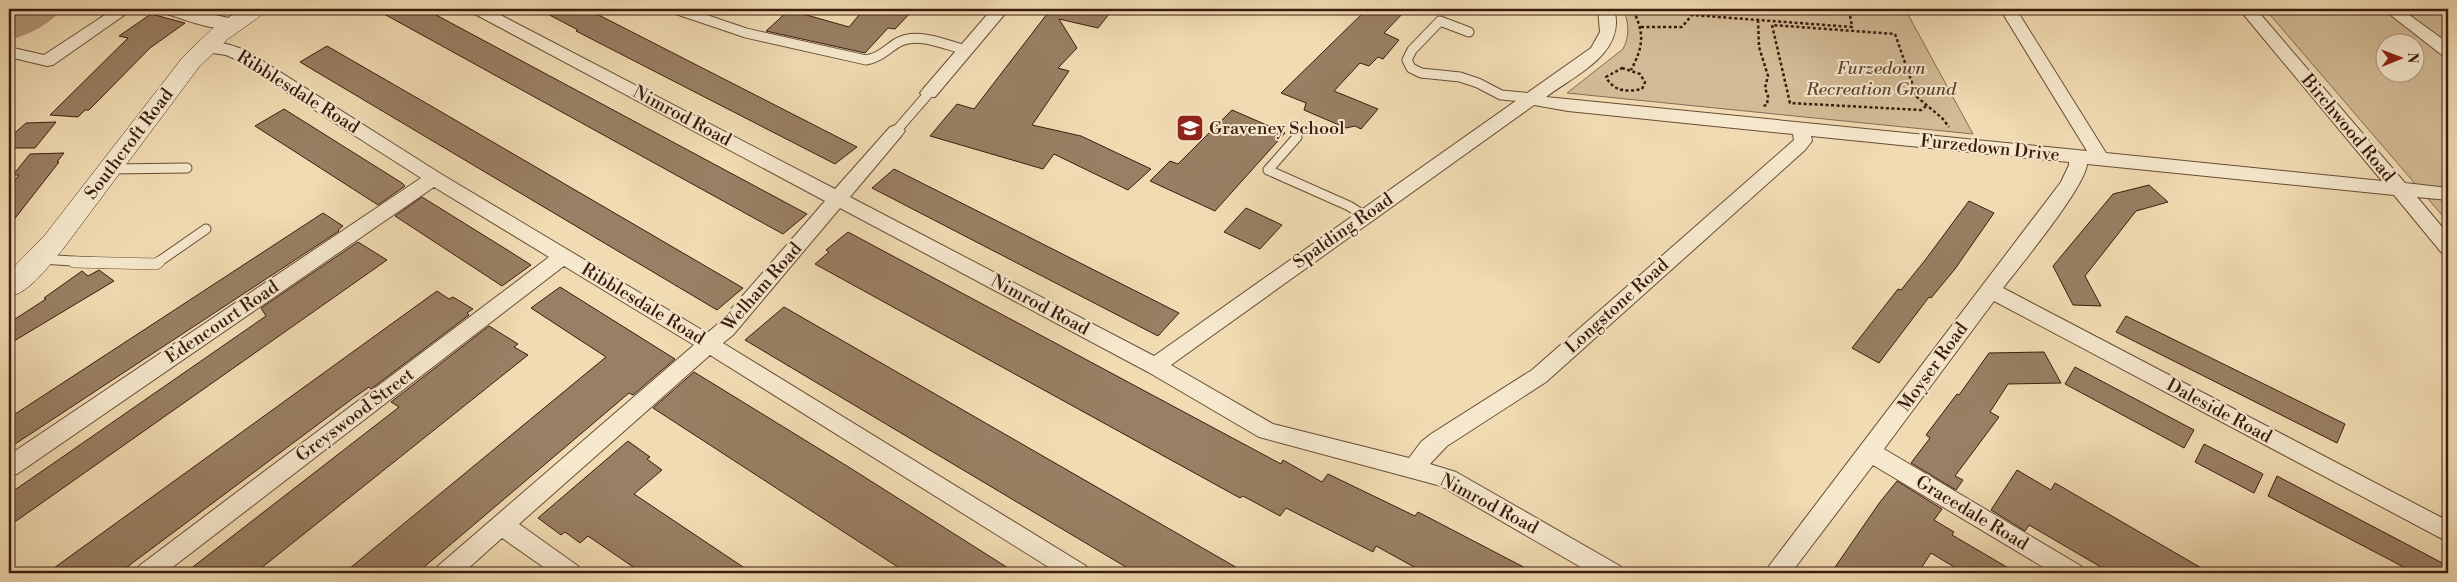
<svg xmlns="http://www.w3.org/2000/svg" width="2457" height="582" font-family="'Libre Bodoni',serif">
	<rect width="100%" height="100%" fill="#f1dbb2"/>
	<filter id="stains"><feTurbulence type="fractalNoise" baseFrequency=".004" numOctaves="4"/><feColorMatrix values="0 0 0 0 .2 0 0 0 0 .09 0 0 0 0 .02 0 0 0 .5 -.17"/></filter>
	<radialGradient id="worn" r=".72"><stop offset=".6" stop-color="#630" stop-opacity="0"/><stop offset="1" stop-color="#630" stop-opacity=".3"/></radialGradient>
	<path fill="#d2bb96" stroke="#866c52" fill-rule="evenodd" d="M 1623,9 L 1905,9 L 1973,134 L 1567,93 L 1623,49 C 1630,36 1629,22 1623,9 Z
		M 2265,9 L 2448,9 L 2448,222 ZM 2384,42 L 2414,42 L 2414,72 L 2384,72 Z"/>
	<g fill="none" stroke-linecap="round" stroke-linejoin="round">
		<path fill="#b39a7a" fill-rule="evenodd" d="M 21,9 L 62,9 C 51,24 26,36 9,40 L 9,16 Z"/>
	</g>
	<path fill="#997f63" stroke="#3a1c0d" d="M 375,9 L 425,9 L 807,214 L 783,234 Z
		M 538,9 L 587,9 L 857,147 L 835,164 L 576,31 L 578,30 Z
		M 864,9 L 914,9 L 895,29 L 888,28 L 865,53 L 766,31 L 789,10 L 849,27 Z
		M 1048,9 L 1113,9 L 1098,28 L 1059,19 L 1077,48 L 1058,68 L 1069,71 L 1032,125 L 1081,136 L 1151,169 L 1128,190 L 1054,154 L 1043,169 L 930,136 L 957,104 L 974,109 L 1047,14 Z
		M 1367,9 L 1407,9 L 1384,33 L 1399,40 L 1383,59 L 1378,57 L 1369,66 L 1360,63 L 1334,91 L 1378,109 L 1361,129 L 1355,126 L 1346,128 L 1304,110 L 1306,103 L 1281,93 Z
		M 151,14 L 185,23 L 150,48 L 89,110 L 85,110 L 78,117 L 50,115 L 128,38 L 119,36 Z
		M 327,46 L 438,110 L 743,288 L 717,310 L 300,62 Z
		M 284,109 L 402,183 L 405,186 L 378,205 L 255,126 Z
		M 1232,110 L 1285,133 L 1215,211 L 1150,181 L 1170,161 L 1178,164 Z
		M 56,122 L 35,148 L 9,148 L 9,138 L 26,123 Z
		M 64,153 L 57,162 L 59,162 L 9,226 L 9,188 L 19,175 L 13,175 L 30,154 Z
		M 894,169 L 1019,232 L 1179,313 L 1158,336 L 872,188 Z
		M 2149,185 L 2168,202 L 2136,211 L 2085,276 L 2101,306 L 2073,305 L 2053,266 L 2113,194 Z
		M 422,197 L 509,251 L 531,265 L 502,286 L 395,216 Z
		M 1969,201 L 1994,213 L 1955,269 L 1931,298 L 1929,297 L 1879,363 L 1852,348 L 1898,289 L 1901,290 L 1926,259 Z
		M 1246,208 L 1282,225 L 1260,249 L 1224,232 Z
		M 323,213 L 343,226 L 338,230 L 339,231 L 9,448 L 9,418 Z
		M 848,232 L 1281,464 L 1283,460 L 1322,482 L 1328,474 L 1415,516 L 1418,512 L 1535,573 L 1425,573 L 1376,546 L 1373,552 L 1286,508 L 1280,516 L 1243,496 L 1240,498 L 815,264 L 829,252 L 826,250 Z
		M 358,242 L 387,260 L 9,526 L 9,494 L 266,316 L 261,308 Z
		M 99,270 L 114,281 L 9,344 L 9,323 L 46,299 L 44,298 L 82,271 L 88,276 Z
		M 560,287 L 675,359 L 633,395 L 629,393 L 417,573 L 344,573 L 606,357 L 531,308 Z
		M 437,291 L 449,299 L 453,297 L 473,309 L 467,313 L 469,315 L 371,389 L 369,387 L 352,399 L 119,573 L 47,573 Z
		M 784,307 L 1246,573 L 1136,573 L 745,340 Z
		M 2126,316 L 2345,424 L 2337,443 L 2116,332 Z
		M 489,326 L 518,344 L 514,347 L 528,355 L 255,573 L 185,573 L 394,411 L 399,407 L 391,402 Z
		M 2044,352 L 2061,383 L 2008,384 L 1990,412 L 1999,417 L 1955,476 L 1963,480 L 1956,490 L 1911,463 L 1930,438 L 1926,435 L 1957,394 L 1959,395 L 1989,353 Z
		M 2075,367 L 2194,430 L 2184,448 L 2065,384 Z
		M 694,372 L 847,466 L 1016,573 L 907,573 L 653,408 Z
		M 628,441 L 650,457 L 647,459 L 662,470 L 634,494 L 752,573 L 642,573 L 588,536 L 580,543 L 565,532 L 561,535 L 538,518 Z
		M 2204,444 L 2263,474 L 2254,493 L 2195,462 Z
		M 2017,470 L 2051,490 L 2055,483 L 2210,573 L 2111,573 L 2029,525 L 2025,531 L 1991,510 Z
		M 2277,476 L 2448,566 L 2448,573 L 2415,573 L 2268,496 Z
		M 1897,481 L 1942,509 L 1934,520 L 1954,532 L 1952,535 L 2017,573 L 1964,573 L 1931,553 L 1918,573 L 1831,573 L 1880,502 Z"/>
	<g fill="none" stroke-linecap="round" stroke-linejoin="round">
		<g stroke="#684c36" stroke-width="11">
			<path id="lane-far1" d="M 675,9 L 746,33 L 866,60 C 879,58 886,50 897,43 C 918,31 945,45 966,50
				M 1469,32 L 1440,21 L 1412,50 L 1407,60 L 1411,68 L 1421,73 L 1460,77 L 1478,83 L 1501,95 L 1533,98
				M 896,131 L 929,93
				M 1297,137 L 1268,170 L 1349,206 L 1365,216
				M 111,169 L 187,168
				M 41,259 L 104,263
				M 157,263 L 206,229"/>
		</g>
		<g stroke="#684c36" stroke-width="12">
			<path id="lane" d="M 74,262 L 156,264 L 159,262"/>
		</g>
		<g stroke="#684c36" stroke-width="2">
			<path id="street" d="M 114,9 L 133,9 L 53,65 L 47,66 L 9,57 L 9,47 L 44,55 Z
				M 159,9 L 185,9 L 239,20 L 241,24 L 239,28 C 216,33 184,19 161,12 Z
				M 469,9 L 489,9 L 835,189 L 890,127 L 896,125 L 902,127 L 905,131 L 902,135 L 850,197 L 1154,356 L 1591,48 L 1600,32 L 1598,9 L 1614,9 C 1627,53 1575,75 1546,97 L 2087,151 L 2000,9 L 2016,9 L 2106,153 L 2382,181 L 2239,9 L 2256,9 L 2405,183 L 2448,188 L 2448,200 L 2417,197 L 2448,234 L 2448,254 L 2441,252 L 2394,195 L 2087,164 C 2086,186 2020,266 2003,288 L 2448,521 L 2448,542 L 1994,301 L 1884,449 L 2081,566 L 2085,573 L 2053,573 L 1873,465 L 1791,573 L 1765,573 L 1769,566 L 2061,182 L 2069,165 L 2069,162 L 1811,136 L 1812,141 L 1805,150 L 1546,382 L 1447,446 L 1430,464 L 1456,472 L 1620,566 L 1624,573 L 1591,573 L 1441,486 L 1259,437 L 1148,372 L 840,208 L 733,335 L 723,343 L 1086,566 L 1090,573 L 1058,573 L 710,355 L 519,524 L 578,566 L 582,573 L 552,573 L 502,538 L 463,573 L 434,573 L 438,566 L 694,345 L 564,266 L 165,573 L 135,573 L 139,566 L 549,257 L 434,187 L 17,474 L 9,476 L 9,455 L 421,178 L 235,59 L 226,55 L 199,51 L 197,47 L 199,43 C 214,39 233,45 247,51 L 441,174 L 707,333 L 719,323 L 825,201 L 471,12 ZM 1534,105 L 1568,111 L 1793,134 L 1794,140 L 1532,370 L 1431,434 L 1421,442 L 1409,458 L 1273,424 L 1171,365 Z
				M 992,9 L 1009,9 L 935,97 L 923,97 L 920,93 L 923,89 Z
				M 2383,9 L 2401,9 L 2448,43 L 2448,56 L 2442,55 Z"/>
		</g>
		<g stroke="#3a1c0d" stroke-width="1">
			<path id="secondary" d="M 241,9 L 266,9 L 263,14 L 228,39 L 199,67 L 63,249 C 48,266 32,291 9,297 L 9,272 L 45,235 L 183,57 L 212,29 Z"/>
		</g>
		<path stroke="#3a1c0d" stroke-width="2.5" stroke-dasharray="3 2.5" stroke-linecap="butt" d="M 1626,12 L 1635,14 C 1645,36 1642,49 1631,70
			M 1758,20 L 1759,47 L 1768,76 L 1765,88 L 1768,96 L 1767,105 L 1763,106
			M 1641,27 L 1682,27 L 1692,15 L 1852,27 L 1849,9
			M 1622,68 L 1640,74 L 1645,82 L 1642,89 C 1627,92 1614,92 1606,77 Z
			M 1926,106 L 1921,110 L 1790,103 L 1772,25 L 1895,34 L 1917,97 L 1942,118 L 1949,127"/>
		<use href="#lane-far1" stroke="#f6e8cd" stroke-width="9"/>
		<use href="#lane" stroke="#f6e8cd" stroke-width="11"/>
		<use href="#street" fill="#f6e8cd" fill-rule="evenodd"/>
		<use href="#secondary" fill="#f6e8cd" fill-rule="evenodd"/>
	</g>
	<defs>
		<g id="school-square" transform="scale(1.4375)"><rect x="-9" y="-9" width="18" height="18" rx="4" fill="#8f2418" stroke="#f6e8cd"/><path d="M0-5L7-2L0 1L-7-2ZM-4 1L0 2.5L4 1V4Q0 6-4 4Z" fill="#fff"/></g>
	</defs>
	<g fill-rule="evenodd">
		<use href="#school-square" x="1190" y="128"/>
	</g>
	<g text-anchor="middle" dominant-baseline="central" stroke-width="4" stroke-linejoin="round" paint-order="stroke">
		<g font-size="18" font-style="italic" fill="#60442f" stroke="#f6e8cd">
			<text x="1881" y="68">Furzedown<tspan x="1881" dy="21">Recreation Ground</tspan></text>
		</g>
		<g font-size="18" fill="#3a1c0d" stroke="#f6e8cd">
			<text transform="translate(298 92) rotate(32)">Ribblesdale Road</text>
			<text transform="translate(682 116) rotate(28)">Nimrod Road</text>
			<text transform="translate(2348 128) rotate(50)">Birchwood Road</text>
			<text transform="translate(129 144) rotate(-53)">Southcroft Road</text>
			<text transform="translate(1990 148) rotate(6)">Furzedown Drive</text>
			<text transform="translate(1343 231) rotate(-35)">Spalding Road</text>
			<text transform="translate(762 287) rotate(-49)">Welham Road</text>
			<text transform="translate(643 304) rotate(31)">Ribblesdale Road</text>
			<text transform="translate(1040 305) rotate(28)">Nimrod Road</text>
			<text transform="translate(1617 306) rotate(-42)">Longstone Road</text>
			<text transform="translate(222 322) rotate(-34)">Edencourt Road</text>
			<text transform="translate(1933 367) rotate(-54)">Moyser Road</text>
			<text transform="translate(2219 411) rotate(28)">Daleside Road</text>
			<text transform="translate(355 415) rotate(-37)">Greyswood Street</text>
			<text transform="translate(1489 504) rotate(28)">Nimrod Road</text>
			<text transform="translate(1972 513) rotate(31)">Gracedale Road</text>
		</g>
		<g font-size="18" fill="#3a1c0d" stroke="#f6e8cd" text-anchor="start">
			<text x="1209" y="128">Graveney School</text>
		</g>
	</g>
	<rect width="2457" height="582" fill="none" stroke="#f1dbb2" stroke-width="30"/>
	<rect x="10" y="10" width="2437" height="562" fill="none" stroke="#3a1c0d" stroke-width="2.5"/>
	<rect x="15" y="15" width="2427" height="552" fill="none" stroke="#3a1c0d"/>
	<g transform="translate(2400 58) rotate(89)"><circle r="24" fill="#f6e8cd" stroke="#ab9680"/>
	<path d="M0-4L9 19L0 12L-9 19Z" fill="#8f2418"/>
	<text y="-8" font-size="14" font-weight="bold" text-anchor="middle" fill="#3a1c0d">N</text>
	</g>
	<rect width="100%" height="100%" filter="url(#stains)"/>
	<rect width="100%" height="100%" fill="url(#worn)"/>
</svg>
